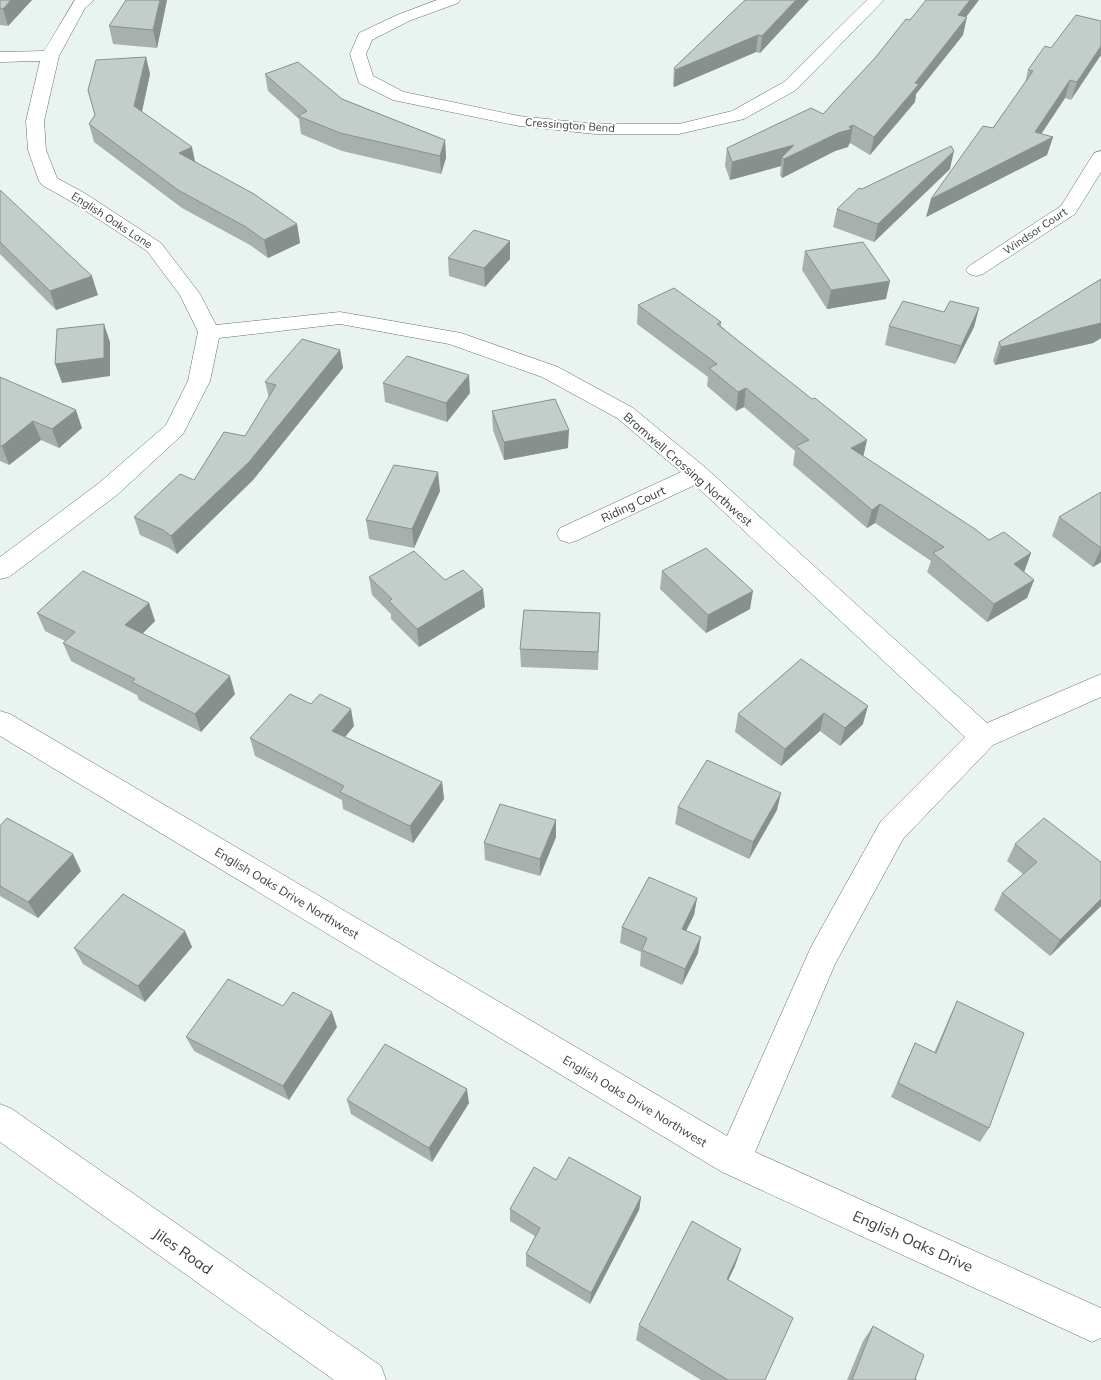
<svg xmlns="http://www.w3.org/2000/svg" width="1101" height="1380" font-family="Mulish,sans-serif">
	<rect width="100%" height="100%" fill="#e9f4f0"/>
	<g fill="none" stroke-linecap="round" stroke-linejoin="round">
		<g stroke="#656e6a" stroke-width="1">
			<path id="minor" d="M 75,0 L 94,0 L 85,8 L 59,56 L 44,121 L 46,150 L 57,178 L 86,194 L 161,243 L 200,294 L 216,325 L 340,312 L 461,333 L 558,367 L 633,408 L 706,468 L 987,723 L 1101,674 L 1101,697 L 993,745 L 903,839 L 835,964 L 755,1152 L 1101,1308 L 1101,1338 L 1092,1342 L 1079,1336 L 722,1172 L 0,736 L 0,711 L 10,714 L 727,1136 L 811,947 L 881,821 L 965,737 L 695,485 L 578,540 L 569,543 L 560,540 L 557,534 L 560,528 L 681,472 L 617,418 L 542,377 L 449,344 L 340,324 L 219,338 L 210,381 L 183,434 L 117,495 L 9,577 L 0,579 L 0,557 L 99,483 L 166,425 L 188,381 L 198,332 L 180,295 L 147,251 L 72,202 L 42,185 L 39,181 L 28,150 L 26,121 L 40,61 L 0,62 L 0,52 L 44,51 Z
				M 437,0 L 460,0 L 458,3 L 409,21 L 372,40 L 366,54 L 373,76 L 404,92 L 519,116 L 595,124 L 679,124 L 732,111 L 784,82 L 867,0 L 884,0 L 796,90 L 744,119 L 679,134 L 595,134 L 519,126 L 393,100 L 359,83 L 350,54 L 359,33 L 397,15 Z
				M 1101,151 L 1101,172 L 1075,214 L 983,274 L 976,276 L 969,274 L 966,270 L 969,266 L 1061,206 L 1094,153 Z
				M 0,1104 L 12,1109 L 381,1366 L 386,1380 L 334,1380 L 0,1142 Z"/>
		</g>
		<use href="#minor" fill="#fff" fill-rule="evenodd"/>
	</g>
	<path fill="#a8b0ae" d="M 0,0 L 32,0 L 8,26 L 0,25 Z
		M 126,0 L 167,0 L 157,48 L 113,44 L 109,26 Z
		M 745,0 L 809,0 L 760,53 L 756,52 L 674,87 L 673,85 L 674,68 Z
		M 966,17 L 963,35 L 916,94 L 915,102 L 870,155 L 850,143 L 849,144 L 848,147 L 835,151 L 782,178 L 780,175 L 781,166 L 730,180 L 725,166 L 727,148 L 823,114 L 875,58 L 910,20 Z
		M 1101,21 L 1071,100 L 1065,98 L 1041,134 L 1053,137 L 1047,155 L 926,217 L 993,128 L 1025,83 L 1028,70 L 1051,48 Z
		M 146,57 L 150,74 L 142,112 L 196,162 L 297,224 L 300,243 L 268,258 L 250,245 L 182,208 L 94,142 L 89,124 L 95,115 L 88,90 Z
		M 265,74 L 342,99 L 445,140 L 446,158 L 441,174 L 342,151 L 301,134 L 299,119 L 268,91 Z
		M 950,169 L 874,242 L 833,227 L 837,209 L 862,189 Z
		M 0,190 L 98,295 L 56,310 L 0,254 Z
		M 510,241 L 510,259 L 485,287 L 449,276 L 448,258 Z
		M 805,251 L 886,299 L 827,309 L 802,270 Z
		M 1101,279 L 1101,338 L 1093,343 L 995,365 L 993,361 L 999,342 Z
		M 638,305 L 721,322 L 721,326 L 863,456 L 989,540 L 1031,553 L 1024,572 L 1034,580 L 1027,598 L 987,622 L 927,572 L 931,561 L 875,523 L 867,528 L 793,465 L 795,451 L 744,407 L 736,411 L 707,386 L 708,377 L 637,324 Z
		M 979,308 L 974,327 L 955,364 L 885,345 L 889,326 L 944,312 Z
		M 340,350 L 343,368 L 253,480 L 177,554 L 169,548 L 140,535 L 134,517 L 194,480 L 245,436 L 269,398 L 265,382 Z
		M 0,377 L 82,428 L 59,448 L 41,440 L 9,465 L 0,461 Z
		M 383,383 L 470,393 L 447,422 L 385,402 Z
		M 492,411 L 568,448 L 504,460 L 493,430 Z
		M 440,491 L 414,548 L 369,539 L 366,520 Z
		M 1101,492 L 1101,562 L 1093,567 L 1052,536 L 1059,517 Z
		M 662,571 L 750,609 L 706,633 L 660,589 Z
		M 369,577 L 445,580 L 485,607 L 419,647 L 391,619 L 391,614 L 372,595 Z
		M 149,603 L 155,621 L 142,634 L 235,694 L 201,732 L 139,700 L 137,695 L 71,661 L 63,643 L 65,641 L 45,631 L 37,613 Z
		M 600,613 L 598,670 L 521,667 L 520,649 Z
		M 801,659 L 863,724 L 840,746 L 820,731 L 781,766 L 735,732 L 738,714 Z
		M 354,726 L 345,737 L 442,782 L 444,799 L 413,843 L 343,809 L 342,800 L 255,756 L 250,738 Z
		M 678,807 L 777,810 L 749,859 L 675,824 Z
		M 556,820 L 556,837 L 540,876 L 485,860 L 484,843 Z
		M 0,826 L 81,871 L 38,918 L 0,896 Z
		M 1015,844 L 1101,906 L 1050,956 L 994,910 L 1002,893 L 1023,874 L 1007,861 Z
		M 697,898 L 694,915 L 686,931 L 698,953 L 682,985 L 640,966 L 641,952 L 620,943 L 622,927 Z
		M 185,931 L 192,947 L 145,1002 L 83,964 L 74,948 Z
		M 957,1001 L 989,1128 L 980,1142 L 891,1097 L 908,1058 L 915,1043 L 934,1053 L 950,1016 Z
		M 283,1006 L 337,1027 L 289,1100 L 194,1051 L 186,1037 Z
		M 347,1100 L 469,1103 L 432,1162 L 351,1114 Z
		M 556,1180 L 641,1197 L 639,1210 L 590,1304 L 526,1266 L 526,1254 L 535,1236 L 510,1221 L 510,1209 Z
		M 735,1266 L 728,1280 L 765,1380 L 701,1380 L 636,1340 L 639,1325 Z
		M 873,1326 L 915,1379 L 917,1380 L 847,1380 L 863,1341 Z"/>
	<path fill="#88908d" d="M 11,0 L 32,0 L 8,26 L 3,9 Z
		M 160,0 L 167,0 L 157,48 L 153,30 Z
		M 796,0 L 809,0 L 760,53 L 762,36 Z
		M 970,0 L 979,0 L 954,33 L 958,15 Z
		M 967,17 L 963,35 L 916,94 L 915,102 L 870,155 L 874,137 Z
		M 758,35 L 756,52 L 674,87 L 675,70 Z
		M 1101,46 L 1101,55 L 1071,100 L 1077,82 Z
		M 146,57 L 150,74 L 139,124 L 134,106 Z
		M 1070,80 L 1065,98 L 1032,148 L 1053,137 L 1047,155 L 926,217 L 931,199 L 1035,132 Z
		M 853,125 L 850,143 L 849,144 L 848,147 L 835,151 L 782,178 L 784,159 L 782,157 L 781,166 L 730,180 L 732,162 L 849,127 Z
		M 445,140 L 446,158 L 441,174 L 440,156 Z
		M 192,147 L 196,166 L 179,153 Z
		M 954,151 L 950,169 L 874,242 L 878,224 Z
		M 297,224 L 300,243 L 268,258 L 264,240 Z
		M 510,241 L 510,259 L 485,287 L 484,268 Z
		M 92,276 L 98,295 L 56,310 L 50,291 Z
		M 890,281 L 886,299 L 827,309 L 831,290 Z
		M 979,308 L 974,327 L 955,364 L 961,346 Z
		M 1101,323 L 1101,338 L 1093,343 L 995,365 L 1001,347 Z
		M 104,324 L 110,342 L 110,376 L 62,383 L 55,364 Z
		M 340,350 L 343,368 L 253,480 L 177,554 L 171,536 Z
		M 469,375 L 470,393 L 447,422 L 446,403 Z
		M 746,388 L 744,407 L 736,411 L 738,392 Z
		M 76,410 L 82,428 L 59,448 L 52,429 Z
		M 33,421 L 41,440 L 9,465 L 2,446 Z
		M 569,430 L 568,448 L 504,460 L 504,442 Z
		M 867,440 L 863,458 L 851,448 Z
		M 438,472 L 440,491 L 414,548 L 412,529 Z
		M 880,504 L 875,523 L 867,528 L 872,510 Z
		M 1101,548 L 1101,562 L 1093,567 Z
		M 1031,553 L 1024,572 L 1014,564 Z
		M 1034,580 L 1027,598 L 987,622 L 994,604 Z
		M 483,589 L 485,607 L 419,647 L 417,629 Z
		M 753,591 L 750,609 L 706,633 L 708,615 Z
		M 149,603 L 155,621 L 132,644 L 125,625 Z
		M 230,676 L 235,694 L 201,732 L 195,714 Z
		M 868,706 L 863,724 L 840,746 L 845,728 Z
		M 351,709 L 354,726 L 335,749 L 332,731 Z
		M 824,713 L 820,731 L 781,766 L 785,749 Z
		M 442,782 L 444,799 L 413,843 L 410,826 Z
		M 781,793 L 777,810 L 749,859 L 753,842 Z
		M 556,820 L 556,837 L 540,876 L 540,859 Z
		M 73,854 L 81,871 L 38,918 L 28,902 Z
		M 697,898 L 694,915 L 679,945 L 682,929 Z
		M 1101,899 L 1101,906 L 1050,956 L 1060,940 Z
		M 185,931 L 192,947 L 145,1002 L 138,986 Z
		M 701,937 L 698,953 L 682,985 L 685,969 Z
		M 332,1012 L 337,1027 L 289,1100 L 283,1086 Z
		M 467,1089 L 469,1103 L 432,1162 L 429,1148 Z
		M 641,1197 L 639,1210 L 590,1304 L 591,1293 Z
		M 741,1249 L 735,1266 L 721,1295 L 727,1279 Z"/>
	<path fill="#c3cdca" stroke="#88908d" d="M 0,0 L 11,0 L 3,9 L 0,8 Z
		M 126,0 L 160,0 L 153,30 L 109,26 Z
		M 745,0 L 796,0 L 762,36 L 758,35 L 675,70 L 674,68 Z
		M 926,0 L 970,0 L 958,15 L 967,17 L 915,83 L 919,84 L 874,137 L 853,125 L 849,127 L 852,129 L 838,133 L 784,159 L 782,157 L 794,145 L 732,162 L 727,148 L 811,108 L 823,114 L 875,58 L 906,19 L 910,20 Z
		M 1076,15 L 1101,21 L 1101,46 L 1077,82 L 1070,80 L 1035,132 L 1053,137 L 931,199 L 983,126 L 993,128 L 1033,71 L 1028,70 L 1045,46 L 1051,48 Z
		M 146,57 L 134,106 L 192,147 L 179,153 L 254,194 L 297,224 L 264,240 L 246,227 L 178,190 L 89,124 L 95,115 L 88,90 L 96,60 Z
		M 298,62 L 342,99 L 445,140 L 440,156 L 340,133 L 298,116 L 307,111 L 265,74 Z
		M 951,146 L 954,151 L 878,224 L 837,209 L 859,188 L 862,189 Z
		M 0,190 L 92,276 L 50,291 L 0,242 Z
		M 474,230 L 510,241 L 484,268 L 448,258 Z
		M 863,242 L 890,281 L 831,290 L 805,251 Z
		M 1101,279 L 1101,323 L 1001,347 L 999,342 Z
		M 674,288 L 721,322 L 717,324 L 812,399 L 815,398 L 867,440 L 851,448 L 975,529 L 989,540 L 1004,532 L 1031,553 L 1014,564 L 1034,580 L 994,604 L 933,553 L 944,547 L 880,504 L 872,510 L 796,446 L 809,440 L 746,388 L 738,392 L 709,368 L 717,364 L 638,305 Z
		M 903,301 L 944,312 L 950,301 L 979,308 L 961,346 L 889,326 Z
		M 104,324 L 104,358 L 55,364 L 57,329 Z
		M 302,339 L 340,350 L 249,462 L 171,536 L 163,530 L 134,517 L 180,474 L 194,480 L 224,432 L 245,436 L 276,385 L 265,382 Z
		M 407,356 L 469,375 L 446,403 L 383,383 Z
		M 0,377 L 76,410 L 52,429 L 33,421 L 2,446 L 0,446 Z
		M 555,399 L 569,430 L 504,442 L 492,411 Z
		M 394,465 L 438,472 L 412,529 L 366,520 Z
		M 1101,492 L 1101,548 L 1059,517 Z
		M 706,548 L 753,591 L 708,615 L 662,571 Z
		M 414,551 L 445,580 L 463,570 L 483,589 L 417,629 L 389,601 L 392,599 L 369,577 Z
		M 83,571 L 149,603 L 125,625 L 230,676 L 195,714 L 132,682 L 135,679 L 63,643 L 75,632 L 37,613 Z
		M 524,610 L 600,613 L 598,652 L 520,649 Z
		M 801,659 L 868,706 L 845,728 L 824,713 L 785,749 L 738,714 Z
		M 290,694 L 311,704 L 320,694 L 351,709 L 332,731 L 442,782 L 410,826 L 340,792 L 344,786 L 250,738 Z
		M 707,760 L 781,793 L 753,842 L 678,807 Z
		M 500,804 L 556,820 L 540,859 L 484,843 Z
		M 7,818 L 73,854 L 28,902 L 0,886 L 0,826 Z
		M 1044,818 L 1101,862 L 1101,899 L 1060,940 L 1002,893 L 1037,862 L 1015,844 Z
		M 649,877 L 697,898 L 682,929 L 701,937 L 685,969 L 642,950 L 647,938 L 622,927 Z
		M 123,894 L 185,931 L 138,986 L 74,948 Z
		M 228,979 L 283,1006 L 293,992 L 332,1012 L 283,1086 L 186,1037 Z
		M 957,1001 L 1024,1033 L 989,1128 L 898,1083 L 915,1043 L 936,1053 Z
		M 385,1044 L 467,1089 L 429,1148 L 347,1100 Z
		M 569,1157 L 641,1197 L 591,1293 L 526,1254 L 540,1228 L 510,1209 L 534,1167 L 556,1180 Z
		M 692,1221 L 741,1249 L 727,1279 L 793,1318 L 765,1380 L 728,1380 L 639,1325 Z
		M 873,1326 L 924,1355 L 915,1379 L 917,1380 L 852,1380 Z"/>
	<g text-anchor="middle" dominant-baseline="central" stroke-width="4" stroke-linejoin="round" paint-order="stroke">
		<g font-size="11" fill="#393d3b" stroke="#fff">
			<text transform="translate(570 125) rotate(4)">Cressington Bend</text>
			<text transform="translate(112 220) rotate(33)">English Oaks Lane</text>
			<text transform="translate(1035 231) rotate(-34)">Windsor Court</text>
		</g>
		<g font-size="12" fill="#393d3b" stroke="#fff">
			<text transform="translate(688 469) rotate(41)">Bramwell Crossing Northwest</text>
			<text transform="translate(633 504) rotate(-25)">Riding Court</text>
			<text transform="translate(287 893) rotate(31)">English Oaks Drive Northwest</text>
			<text transform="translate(635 1101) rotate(31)">English Oaks Drive Northwest</text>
		</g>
		<g font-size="15" fill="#393d3b" stroke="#fff">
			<text transform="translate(913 1241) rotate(24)">English Oaks Drive</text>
			<text transform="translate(183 1251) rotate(35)">Jiles Road</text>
		</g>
	</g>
</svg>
